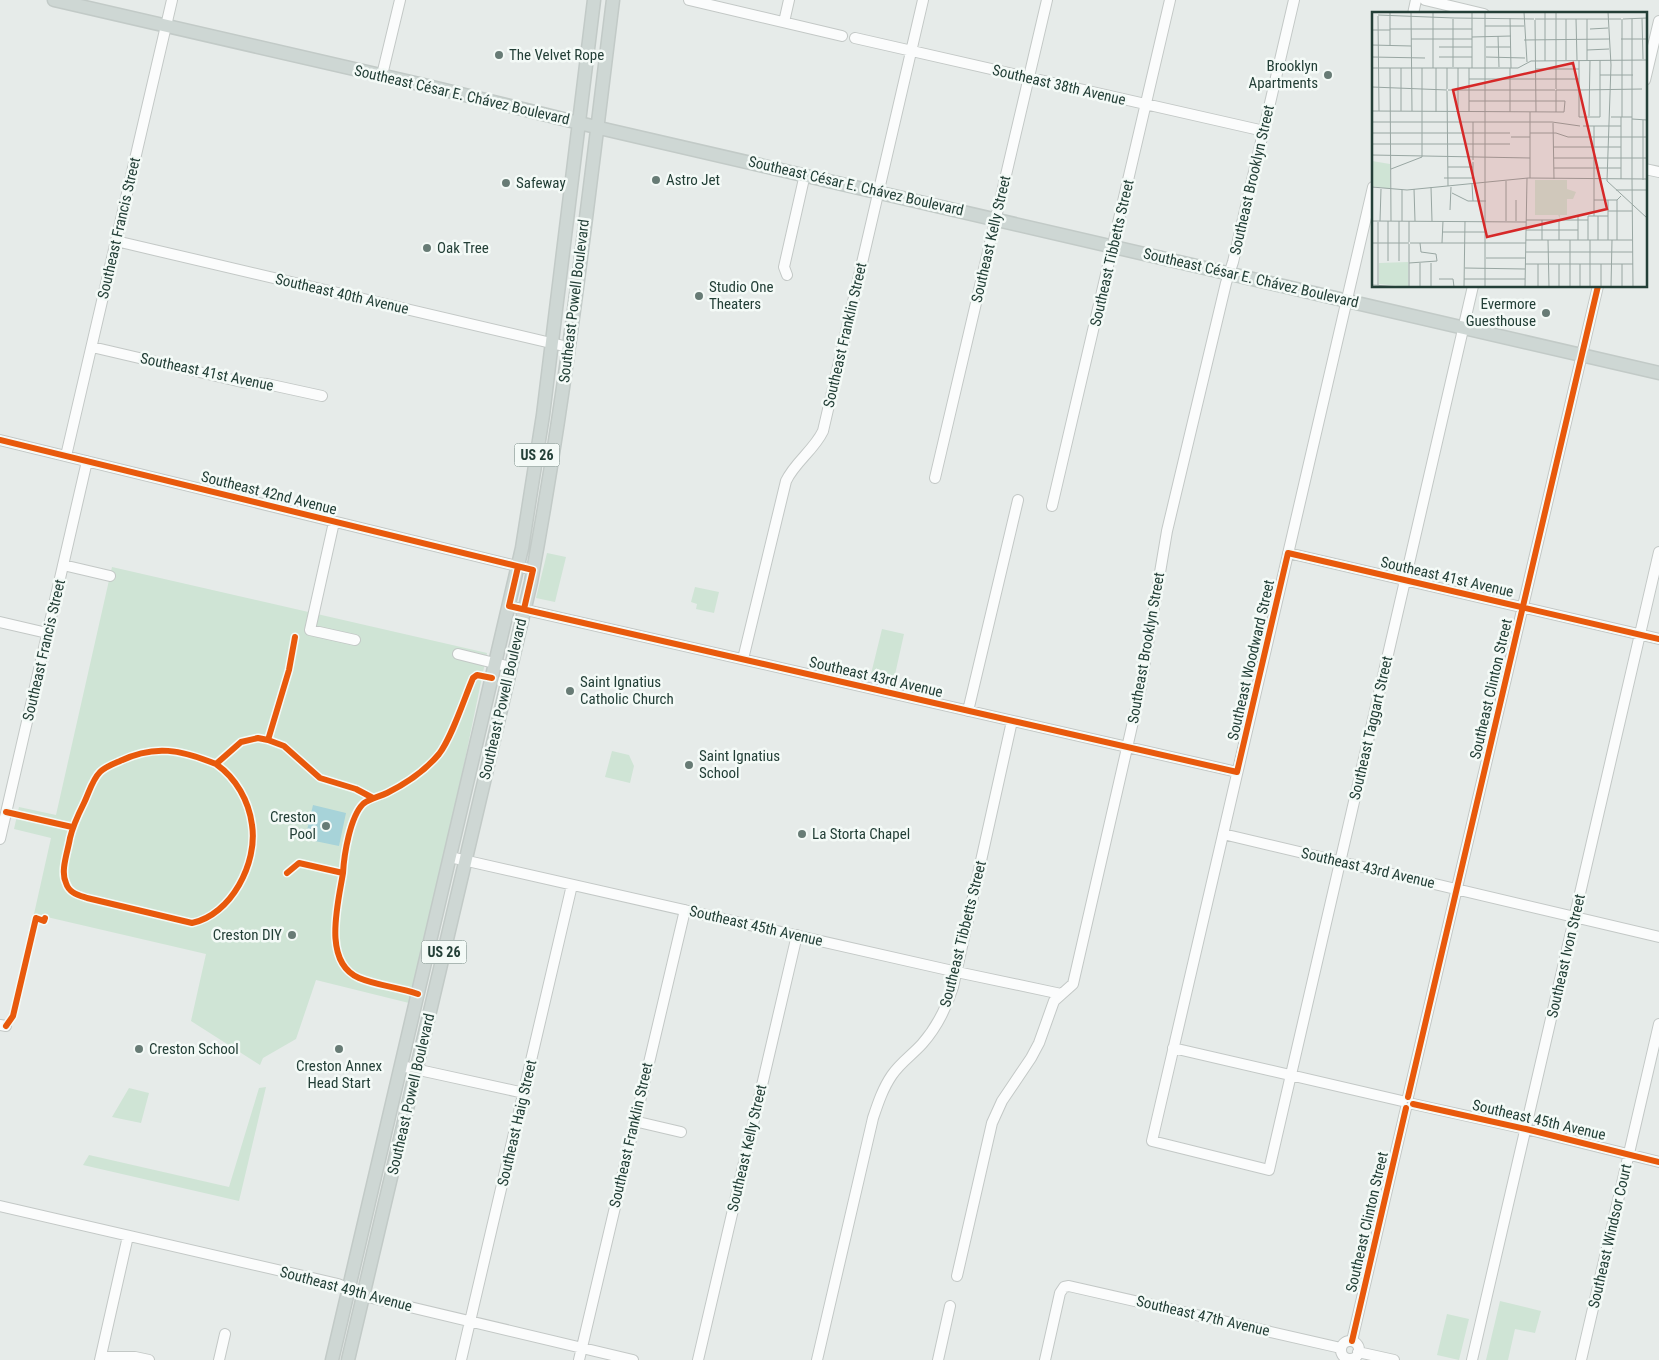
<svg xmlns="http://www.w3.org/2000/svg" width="1659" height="1360" font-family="'Roboto Condensed',sans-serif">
	<rect width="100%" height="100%" fill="#e6ebe9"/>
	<path fill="#cfe4d5" d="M 547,553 L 566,557 L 555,602 L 536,598 Z
		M 112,567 L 487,653 L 462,774 L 409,1003 L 316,980 L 296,1039 L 263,1058 L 260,1065 L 191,1021 L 206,954 L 34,914 L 51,838 L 14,829 L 19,807 L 56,815 Z
		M 695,587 L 719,592 L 714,613 L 696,609 L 697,604 L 691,602 Z
		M 882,629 L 904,634 L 894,679 L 871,674 Z
		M 612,751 L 629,755 L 634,766 L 630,783 L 605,777 Z
		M 266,1087 L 239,1201 L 83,1165 L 89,1155 L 229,1187 L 259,1088 Z
		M 129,1088 L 149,1093 L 141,1123 L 112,1117 Z
		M 1500,1301 L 1541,1311 L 1535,1333 L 1515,1329 L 1508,1360 L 1486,1360 Z
		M 1447,1314 L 1469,1319 L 1459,1360 L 1437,1355 Z"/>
	<path fill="#a7d3d9" d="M 313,805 L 346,813 L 339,846 L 305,839 Z"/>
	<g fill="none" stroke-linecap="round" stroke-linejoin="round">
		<g stroke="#c3c8c6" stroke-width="12">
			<path id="minor" d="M 689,0 L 842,36
				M 1425,0 L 1484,14
				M 1413,14 L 1416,0
				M 784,22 L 789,0
				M 855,38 L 1264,131
				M 382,75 L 400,0
				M 1645,80 L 1659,21
				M 1645,169 L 1659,172
				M 1373,187 L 1152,1141 L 1269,1170 L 1473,286
				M 116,241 L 568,347
				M 787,275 L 784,267 L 805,174
				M 92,347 L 242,382 L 267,384 L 322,396
				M 0,440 L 533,570
				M 66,456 L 172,0
				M 935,478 L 1047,0
				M 1052,506 L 1170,0
				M 334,522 L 310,630 L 355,640
				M 1288,553 L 1659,639
				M 63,565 L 110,576
				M 509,606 L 1237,772
				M 0,622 L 47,633
				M 458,654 L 510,667
				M 743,659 L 786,481 C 795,462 814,450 823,431 L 923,0
				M 968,711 L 1018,500
				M 1223,834 L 1659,937
				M 0,839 L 87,461
				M 450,857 L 957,972 L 1061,994
				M 0,1025 L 6,1026
				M 1173,1048 L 1402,1101
				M 401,1066 L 524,1093
				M 1408,1097 L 1598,286
				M 1413,1104 L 1526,1129 L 1659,1162
				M 634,1121 L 681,1132
				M 0,1206 L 338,1284 L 372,1298 L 633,1360
				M 957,1276 L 992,1123 L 1002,1101 L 1031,1058 L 1039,1043 L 1054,1001 L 1073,984 L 1140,691 L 1167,531 L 1226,283 L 1233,262 L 1294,0
				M 1352,1341 L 1406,1108
				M1341 1350a9 9 0 1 1 18 0a9 9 0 1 1-18 0Z
				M 1358,1352 L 1394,1360
				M 101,1357 L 135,1357 L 149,1360
				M 100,1360 L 128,1236
				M 219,1360 L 225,1334
				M 461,1360 L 572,885
				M 579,1360 L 685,910
				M 698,1360 L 797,935
				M 817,1360 L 873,1118 C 878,1103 883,1088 892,1075 C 900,1063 912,1055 922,1044 C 937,1027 946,1009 953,987 L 1012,721
				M 938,1360 L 950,1306
				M 1045,1360 L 1060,1293 L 1064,1287 L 1069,1286 L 1341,1348
				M 1472,1360 L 1659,552
				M 1581,1360 L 1659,1024"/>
		</g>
		<g stroke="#c2cac7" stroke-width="15">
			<path id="major" d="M 54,0 L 428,86 L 608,130 L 1659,373
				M 332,1360 L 522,548 L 543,415 L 594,0
				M 348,1360 L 531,582 C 567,389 589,194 613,0"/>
		</g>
		<use href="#minor" stroke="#fbfcfc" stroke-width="10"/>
		<use href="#major" stroke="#ced7d4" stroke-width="12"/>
		<g stroke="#f4faf7" stroke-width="9">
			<path id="cycleway" d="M 0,440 L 533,570 L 524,609
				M 518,567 L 509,606 L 1237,772 L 1288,553 L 1659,639
				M 268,740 L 289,670 L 295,637
				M 216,764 C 236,778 249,801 252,825 C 258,863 231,915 192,923 L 87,898 C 78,895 69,893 66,883 C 60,871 68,851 70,838 C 73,825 78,815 84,803 C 89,793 92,780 100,772 C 105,767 113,764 120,761 C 155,744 181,750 216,764 L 241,742 L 258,738 L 268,740 L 284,746 L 320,778 L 356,789 L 373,798
				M 6,812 L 72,827
				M 287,873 L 299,863 L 343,873 C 338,904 322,962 359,978 C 378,986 399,987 418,994
				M 343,873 C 344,855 350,817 363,804 C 370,798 379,797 387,793 C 407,783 425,771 439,754 C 452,737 464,699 473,678 L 477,675 L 492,678
				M 6,1026 L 13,1016 L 36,918 L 44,921 L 45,918
				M 1408,1097 L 1598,286
				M 1413,1104 L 1526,1129 L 1659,1162
				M 1352,1341 L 1406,1108"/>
		</g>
		<use href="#cycleway" stroke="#e8590c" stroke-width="6"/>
	</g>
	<g fill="#677b75" stroke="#f4faf7" stroke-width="2">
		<circle cx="499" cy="55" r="5"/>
		<circle cx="1328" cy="75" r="5"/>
		<circle cx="656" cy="180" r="5"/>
		<circle cx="506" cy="183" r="5"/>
		<circle cx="427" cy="248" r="5"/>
		<circle cx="699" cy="296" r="5"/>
		<circle cx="1546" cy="313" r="5"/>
		<circle cx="570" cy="691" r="5"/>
		<circle cx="689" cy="765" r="5"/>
		<circle cx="326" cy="826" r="5"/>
		<circle cx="802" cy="834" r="5"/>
		<circle cx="292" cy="935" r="5"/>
		<circle cx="139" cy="1049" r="5"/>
		<circle cx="339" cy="1049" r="5"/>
	</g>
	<g text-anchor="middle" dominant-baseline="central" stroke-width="5" stroke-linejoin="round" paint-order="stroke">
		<g fill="#f4faf7" stroke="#627771" stroke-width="1">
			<rect x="514.5" y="443.5" width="45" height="23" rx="4"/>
			<rect x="421.5" y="940.5" width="45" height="23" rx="4"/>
		</g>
		<g font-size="14" font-weight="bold" fill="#233f37">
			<text x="537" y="455">US 26</text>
			<text x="444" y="952">US 26</text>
		</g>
		<g font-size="15" fill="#233f37" stroke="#f4faf7" text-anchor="start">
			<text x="509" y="55">The Velvet Rope</text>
			<text x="1318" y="66" text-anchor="end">Brooklyn<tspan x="1318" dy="17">Apartments</tspan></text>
			<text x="666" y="180">Astro Jet</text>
			<text x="516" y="183">Safeway</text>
			<text x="437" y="248">Oak Tree</text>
			<text x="709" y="287">Studio One<tspan x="709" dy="17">Theaters</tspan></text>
			<text x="1536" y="304" text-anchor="end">Evermore<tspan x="1536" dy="17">Guesthouse</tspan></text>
			<text x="580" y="682">Saint Ignatius<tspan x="580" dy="17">Catholic Church</tspan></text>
			<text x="699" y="756">Saint Ignatius<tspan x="699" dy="17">School</tspan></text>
			<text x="316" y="817" text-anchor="end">Creston<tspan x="316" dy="17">Pool</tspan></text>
			<text x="812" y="834">La Storta Chapel</text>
			<text x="282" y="935" text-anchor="end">Creston DIY</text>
			<text x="149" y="1049">Creston School</text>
			<text x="339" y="1066" text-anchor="middle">Creston Annex<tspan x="339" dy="17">Head Start</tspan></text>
		</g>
		<g font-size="15" fill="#233f37" stroke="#f4faf7">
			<text transform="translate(1059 85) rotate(13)">Southeast 38th Avenue</text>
			<text transform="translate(462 95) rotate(13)">Southeast César E. Chávez Boulevard</text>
			<text transform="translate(1252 180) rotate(-77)">Southeast Brooklyn Street</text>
			<text transform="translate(856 186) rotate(13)">Southeast César E. Chávez Boulevard</text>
			<text transform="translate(119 228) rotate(-77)">Southeast Francis Street</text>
			<text transform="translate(991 239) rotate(-77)">Southeast Kelly Street</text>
			<text transform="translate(1112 253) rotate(-77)">Southeast Tibbetts Street</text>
			<text transform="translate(1251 278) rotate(13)">Southeast César E. Chávez Boulevard</text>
			<text transform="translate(342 294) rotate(13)">Southeast 40th Avenue</text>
			<text transform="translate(574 301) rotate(-83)">Southeast Powell Boulevard</text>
			<text transform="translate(845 335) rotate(-77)">Southeast Franklin Street</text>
			<text transform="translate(207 372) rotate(12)">Southeast 41st Avenue</text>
			<text transform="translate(269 493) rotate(14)">Southeast 42nd Avenue</text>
			<text transform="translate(1447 577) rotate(13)">Southeast 41st Avenue</text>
			<text transform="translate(1146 648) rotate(-80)">Southeast Brooklyn Street</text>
			<text transform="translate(44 650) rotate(-77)">Southeast Francis Street</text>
			<text transform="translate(1251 660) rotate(-77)">Southeast Woodward Street</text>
			<text transform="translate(876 677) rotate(13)">Southeast 43rd Avenue</text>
			<text transform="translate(1491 689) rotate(-77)">Southeast Clinton Street</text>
			<text transform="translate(503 699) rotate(-77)">Southeast Powell Boulevard</text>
			<text transform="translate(1371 728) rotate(-77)">Southeast Taggart Street</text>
			<text transform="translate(1368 868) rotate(13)">Southeast 43rd Avenue</text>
			<text transform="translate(756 926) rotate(13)">Southeast 45th Avenue</text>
			<text transform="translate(963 934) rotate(-76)">Southeast Tibbetts Street</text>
			<text transform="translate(1566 956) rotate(-77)">Southeast Ivon Street</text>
			<text transform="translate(411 1094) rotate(-77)">Southeast Powell Boulevard</text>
			<text transform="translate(1539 1120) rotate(13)">Southeast 45th Avenue</text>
			<text transform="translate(517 1123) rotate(-77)">Southeast Haig Street</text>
			<text transform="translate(631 1135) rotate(-77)">Southeast Franklin Street</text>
			<text transform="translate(747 1148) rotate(-77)">Southeast Kelly Street</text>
			<text transform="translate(1367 1222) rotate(-77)">Southeast Clinton Street</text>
			<text transform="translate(1610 1236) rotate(-77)">Southeast Windsor Court</text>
			<text transform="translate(346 1289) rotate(15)">Southeast 49th Avenue</text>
			<text transform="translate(1203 1316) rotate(13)">Southeast 47th Avenue</text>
		</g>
	</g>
	<g transform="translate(1372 12)">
		<rect width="275" height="275" fill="#e6ebe9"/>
		<path d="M 0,149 L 18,152 L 18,177 L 0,174 ZM 163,168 L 195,168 L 195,177 L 204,180 L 201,187 L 195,187 L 195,203 L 188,203 L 188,206 L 186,203 L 163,203 ZM 36,250 L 36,275 L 7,272 L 7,251 Z" fill="#cfe4d5"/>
		<path fill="none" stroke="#98a6a2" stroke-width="1" d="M 39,0 L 40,99M 61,0 L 61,56M 100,0 L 100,56M 152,0 L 155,50M 173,0 L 173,49M 236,0 L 239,53 L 235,169 L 275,206M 6,3 L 82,6M 6,4 L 7,99M 82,6 L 162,7M 138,6 L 139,56M 270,6 L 271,47M 81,7 L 81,55M 163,7 L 249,7M 194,7 L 194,48M 204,7 L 205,48M 215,7 L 215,48M 251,7 L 275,6M 260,7 L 260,167M 163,8 L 164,100M 113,14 L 152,14M 18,17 L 100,17M 218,17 L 236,16M 0,18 L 18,18M 126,24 L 127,55M 100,25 L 139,24M 39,27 L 100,27M 249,27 L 275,27M 152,28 L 237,27M 0,33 L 39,34M 18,34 L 18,0M 67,35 L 100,35M 114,35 L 139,35M 215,38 L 237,37M 0,45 L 53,46M 67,45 L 100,45M 114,45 L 153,46M 0,56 L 146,56 L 159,49 L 275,48M 18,56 L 19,209M 64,56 L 64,100M 75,56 L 75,77M 97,56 L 97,100M 164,57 L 207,57M 228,63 L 261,63M 97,67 L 207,67M 0,75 L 75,78M 184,77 L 184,0M 207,77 L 207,48M 76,78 L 183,78M 184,78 L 206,78M 208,78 L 270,77M 75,79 L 76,174M 207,79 L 207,105 L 228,105 L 228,48M 0,99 L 192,100 L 193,89 L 97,89M 29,99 L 29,56M 86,100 L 86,56M 138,100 L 138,56M 158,100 L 158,166M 184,100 L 184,78M 217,104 L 218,48M 239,105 L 260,105M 250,105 L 250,7M 260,107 L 275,108M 0,110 L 180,110 L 208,114M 101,110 L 101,148M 181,111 L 182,167M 211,114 L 249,114M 0,121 L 138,121M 158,121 L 184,121 L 196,125 L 275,125M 139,125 L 158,125M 0,132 L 138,132M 181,135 L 249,135M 0,143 L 158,146M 182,146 L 275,146M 76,155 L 101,155M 182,156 L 249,156M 19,157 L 50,145 L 50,56M 72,166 L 101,166 L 101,150M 249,167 L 249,105M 260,167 L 261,275M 271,168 L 271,108M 100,172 L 101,189M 0,175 L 35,178 L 156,166 L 275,167M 59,175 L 60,209M 42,177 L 43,209M 30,178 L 30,209M 244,178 L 275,178M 80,181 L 96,189 L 114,189M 144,188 L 144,209M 222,188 L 245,188 L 249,184M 245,188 L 245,228M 78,198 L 79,175M 236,199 L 260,199M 206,203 L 206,228M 222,204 L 222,114M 187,207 L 187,228M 154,208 L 216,208M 170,208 L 170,228M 0,209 L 154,210M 8,209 L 9,177M 16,209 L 16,249M 27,209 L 27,249M 37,209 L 37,230M 134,209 L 134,169M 6,210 L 6,273M 154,218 L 206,218M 71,220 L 114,220M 154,228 L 260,228M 176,228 L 177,275M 198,228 L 198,275M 216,228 L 216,204 L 236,204M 218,228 L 218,275M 226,228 L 226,204M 236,228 L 236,188M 0,231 L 37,231M 38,231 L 88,231M 70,231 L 71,209M 88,231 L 154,231M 154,240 L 261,240M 114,246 L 153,246M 37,251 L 65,249 L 64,242 L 49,240 L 48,231M 48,251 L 48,275M 59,251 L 59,275M 153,252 L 261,252M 166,252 L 166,275M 187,252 L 187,275M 208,252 L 208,275M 229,252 L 229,275M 250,252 L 250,275M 93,256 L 153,257M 67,267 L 81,267 L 82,275M 92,267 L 153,267M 0,273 L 31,275M 37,275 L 37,232M 92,275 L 93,209M 113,275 L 113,0M 153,275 L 155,166M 239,275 L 240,228"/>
		<path fill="#d62828" fill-opacity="0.15" stroke="#d62828" stroke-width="2.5" d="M 201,51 L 235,197 L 115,225 L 81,78 Z"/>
		<rect width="275" height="275" fill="none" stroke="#233f37" stroke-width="2.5"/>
	</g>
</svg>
